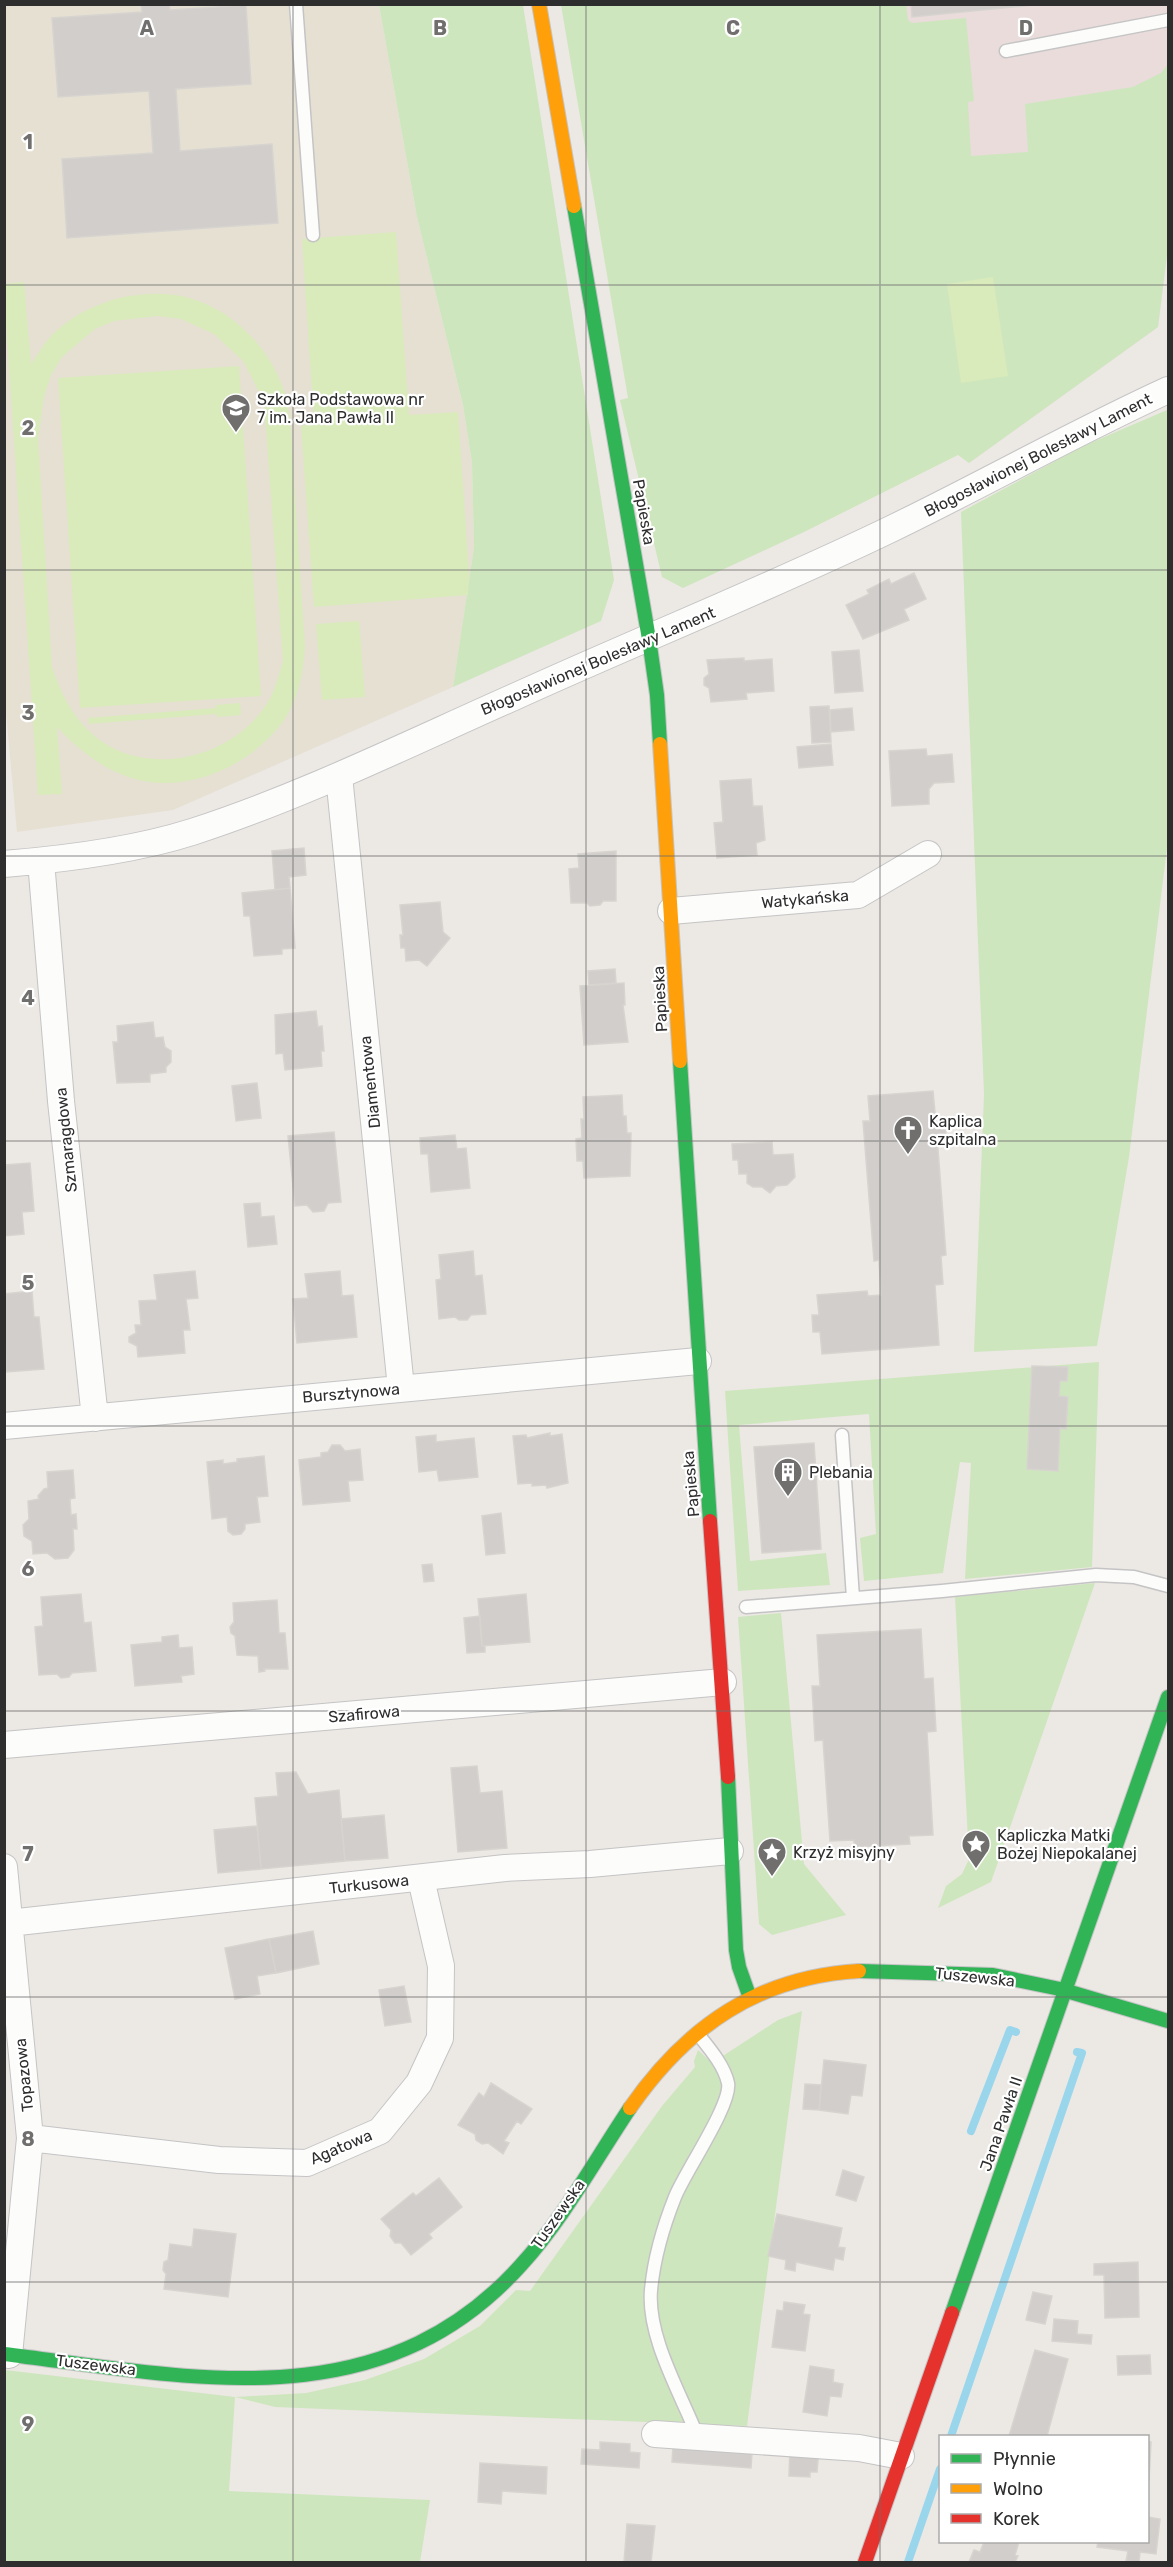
<svg xmlns="http://www.w3.org/2000/svg" width="1173" height="2567" font-family="Rubik,sans-serif">
	<rect width="100%" height="100%" fill="#ece8e4"/>
	<path fill="#e6e0d3" d="M 4,5 L 379,5 L 417,217 L 463,405 L 472,463 L 474,547 L 453,687 L 173,810 L 17,832 L 4,691 Z"/>
	<path fill="#e9dcdb" d="M 895,5 L 1168,5 L 1168,247 L 1158,327 L 969,463 Z"/>
	<path fill="#cee6be" d="M 906,4 L 908,20 L 912,23 L 966,18 L 974,101 L 968,102 L 971,156 L 1028,152 L 1025,104 L 1133,87 L 1161,73 L 1168,64 L 1168,247 L 1158,327 L 969,463 L 958,455 L 804,532 L 683,588 L 662,577 L 620,400 L 628,398 L 561,5 Z
		M 379,5 L 523,5 L 614,580 L 601,621 L 453,687 L 474,547 L 472,463 L 463,405 L 417,217 Z
		M 1167,410 L 1168,840 L 1129,1157 L 1097,1346 L 974,1352 L 984,1094 L 961,512 L 1083,446 Z
		M 1099,1362 L 1092,1567 L 965,1579 L 971,1463 L 960,1462 L 943,1573 L 864,1581 L 860,1538 L 876,1534 L 869,1414 L 739,1425 L 750,1561 L 826,1553 L 830,1585 L 738,1591 L 725,1391 Z
		M 1095,1583 L 991,1882 L 938,1908 L 946,1886 L 962,1874 L 969,1859 L 955,1597 Z
		M 781,1613 L 804,1864 L 846,1915 L 772,1935 L 759,1924 L 738,1617 Z
		M 802,2011 L 747,2426 L 275,2407 L 235,2397 L 229,2491 L 430,2500 L 420,2562 L 5,2562 L 5,2370 L 235,2397 L 306,2393 L 365,2380 L 424,2359 L 480,2326 L 516,2290 L 530,2291 L 662,2106 L 695,2067 L 694,2061 L 698,2050 L 712,2063 L 778,2020 Z"/>
	<path fill="#d9eabb" fill-rule="evenodd" d="M 396,232 L 409,415 L 458,412 L 469,573 L 468,595 L 314,607 L 301,426 L 314,424 L 302,239 Z
		M 993,277 L 1008,376 L 961,383 L 947,284 Z
		M 24,282 L 31,364 C 38,355 44,343 52,335 C 82,306 123,292 164,294 C 219,296 268,341 284,391 C 293,420 292,452 294,482 C 298,536 301,590 305,645 C 304,671 298,701 282,723 C 247,769 179,798 123,775 C 97,765 76,747 57,727 L 62,794 L 38,795 L 4,294 L 5,284 ZM 157,316 L 181,319 L 214,334 L 244,362 L 264,402 L 283,661 C 279,674 276,688 269,700 C 235,759 144,781 91,733 C 72,716 60,691 52,667 L 38,438 L 44,397 L 51,375 L 62,357 L 95,329 L 114,321 Z
		M 239,366 L 261,696 L 80,708 L 58,378 Z
		M 359,621 L 365,697 L 322,700 L 316,624 Z
		M 240,703 L 241,715 L 217,717 L 217,714 L 89,724 L 88,718 L 216,708 L 216,705 Z"/>
	<g fill="none" stroke-linecap="round" stroke-linejoin="round">
		<path stroke="#99d6ec" stroke-width="8" d="M 971,2131 L 1010,2030 L 1016,2032
			M 951,2436 L 1082,2053 L 1077,2052
			M 908,2562 L 940,2469"/>
	</g>
	<path fill="#d1cecb" stroke="#d7d4d0" stroke-width="1.5" d="M 141,4 L 169,4 L 170,10 L 246,5 L 251,84 L 176,89 L 180,151 L 272,144 L 278,223 L 67,238 L 62,159 L 153,153 L 149,91 L 58,97 L 52,18 L 142,12 Z
		M 911,4 L 1043,4 L 912,17 Z
		M 914,573 L 926,599 L 904,609 L 909,620 L 863,639 L 846,605 L 869,594 L 867,590 L 889,579 L 891,584 Z
		M 859,650 L 863,691 L 835,693 L 832,652 Z
		M 744,658 L 744,661 L 772,659 L 774,691 L 746,693 L 747,699 L 711,702 L 709,688 L 704,685 L 704,678 L 709,674 L 707,660 Z
		M 829,706 L 831,742 L 812,743 L 810,707 Z
		M 852,708 L 854,730 L 831,732 L 830,710 Z
		M 831,744 L 833,765 L 799,768 L 797,747 Z
		M 926,749 L 927,756 L 952,754 L 954,782 L 934,783 L 929,789 L 929,804 L 892,806 L 889,751 Z
		M 751,779 L 753,806 L 762,806 L 765,840 L 756,843 L 757,855 L 717,858 L 714,823 L 723,822 L 720,781 Z
		M 304,848 L 306,875 L 289,877 L 290,888 L 275,890 L 272,851 Z
		M 616,851 L 616,901 L 603,901 L 600,905 L 590,906 L 587,903 L 571,903 L 569,869 L 579,868 L 578,854 Z
		M 290,888 L 295,948 L 282,949 L 282,954 L 254,956 L 250,916 L 244,916 L 242,893 Z
		M 440,902 L 443,932 L 450,938 L 427,966 L 419,960 L 406,961 L 405,948 L 401,948 L 400,935 L 403,935 L 400,905 Z
		M 615,969 L 616,983 L 589,985 L 588,971 Z
		M 624,983 L 625,1005 L 623,1005 L 628,1042 L 584,1045 L 580,986 Z
		M 316,1011 L 318,1027 L 322,1026 L 324,1051 L 321,1051 L 322,1066 L 285,1070 L 283,1053 L 276,1054 L 275,1015 Z
		M 153,1022 L 155,1038 L 163,1037 L 165,1047 L 171,1051 L 171,1062 L 166,1067 L 166,1072 L 150,1074 L 150,1082 L 117,1083 L 113,1042 L 118,1042 L 117,1026 Z
		M 257,1083 L 261,1118 L 236,1121 L 232,1086 Z
		M 933,1091 L 936,1123 L 945,1122 L 946,1135 L 937,1136 L 946,1255 L 941,1256 L 943,1284 L 935,1285 L 939,1345 L 822,1354 L 820,1332 L 813,1332 L 812,1315 L 819,1315 L 817,1295 L 867,1291 L 868,1296 L 881,1295 L 879,1260 L 874,1261 L 863,1121 L 870,1121 L 868,1096 Z
		M 622,1095 L 623,1116 L 626,1116 L 627,1133 L 631,1133 L 630,1176 L 584,1178 L 583,1161 L 577,1161 L 576,1139 L 582,1138 L 581,1119 L 584,1119 L 583,1097 Z
		M 334,1132 L 341,1202 L 328,1203 L 324,1211 L 313,1212 L 307,1205 L 295,1206 L 288,1136 Z
		M 455,1135 L 457,1149 L 466,1148 L 470,1188 L 431,1192 L 428,1154 L 421,1154 L 420,1138 Z
		M 772,1142 L 773,1155 L 793,1154 L 795,1177 L 787,1185 L 776,1186 L 770,1193 L 762,1187 L 753,1187 L 747,1183 L 747,1174 L 739,1174 L 738,1160 L 733,1160 L 732,1144 Z
		M 30,1163 L 34,1211 L 22,1212 L 24,1234 L 4,1236 L 4,1165 Z
		M 260,1203 L 261,1217 L 274,1216 L 277,1244 L 248,1247 L 244,1204 Z
		M 473,1251 L 475,1276 L 482,1275 L 486,1314 L 471,1315 L 467,1320 L 459,1320 L 455,1317 L 439,1319 L 436,1280 L 441,1279 L 439,1255 Z
		M 195,1271 L 198,1298 L 186,1299 L 190,1330 L 183,1330 L 185,1353 L 138,1357 L 137,1346 L 129,1342 L 129,1337 L 136,1333 L 135,1325 L 141,1325 L 139,1301 L 157,1300 L 154,1275 Z
		M 340,1271 L 342,1296 L 353,1295 L 357,1337 L 297,1343 L 293,1299 L 308,1298 L 305,1274 Z
		M 32,1291 L 34,1317 L 39,1317 L 44,1369 L 6,1372 L 4,1294 Z
		M 1032,1366 L 1068,1367 L 1067,1381 L 1060,1381 L 1059,1396 L 1068,1397 L 1066,1429 L 1060,1428 L 1058,1471 L 1027,1469 Z
		M 550,1433 L 550,1436 L 562,1434 L 568,1483 L 547,1488 L 546,1485 L 532,1486 L 532,1483 L 518,1484 L 513,1436 L 526,1435 L 527,1438 Z
		M 436,1435 L 436,1442 L 474,1438 L 478,1477 L 439,1481 L 437,1470 L 419,1472 L 416,1437 Z
		M 814,1443 L 821,1549 L 762,1553 L 754,1447 Z
		M 332,1445 L 340,1445 L 345,1451 L 360,1449 L 363,1480 L 348,1481 L 350,1501 L 303,1505 L 299,1460 L 321,1457 L 321,1453 L 328,1452 Z
		M 264,1456 L 268,1496 L 257,1497 L 260,1522 L 245,1524 L 245,1529 L 241,1534 L 233,1535 L 228,1531 L 227,1517 L 212,1519 L 207,1462 L 223,1460 L 223,1464 L 237,1462 L 237,1459 Z
		M 73,1470 L 75,1498 L 70,1499 L 71,1515 L 76,1514 L 77,1529 L 73,1529 L 74,1550 L 68,1558 L 55,1559 L 47,1553 L 33,1554 L 32,1541 L 24,1536 L 23,1525 L 29,1519 L 28,1501 L 39,1499 L 38,1496 L 44,1489 L 48,1488 L 47,1472 Z
		M 501,1513 L 505,1553 L 486,1555 L 482,1516 Z
		M 432,1564 L 434,1581 L 424,1582 L 422,1565 Z
		M 81,1594 L 84,1623 L 91,1622 L 96,1671 L 72,1673 L 69,1677 L 61,1678 L 57,1674 L 39,1675 L 35,1627 L 43,1626 L 41,1597 Z
		M 526,1594 L 530,1642 L 482,1646 L 478,1599 Z
		M 277,1600 L 279,1633 L 285,1633 L 288,1669 L 264,1669 L 265,1671 L 259,1672 L 258,1656 L 237,1655 L 235,1636 L 231,1633 L 230,1627 L 234,1622 L 233,1603 Z
		M 480,1616 L 482,1646 L 485,1646 L 485,1652 L 467,1653 L 464,1618 Z
		M 921,1629 L 924,1679 L 933,1678 L 936,1731 L 927,1732 L 933,1835 L 909,1836 L 910,1844 L 854,1847 L 854,1840 L 830,1841 L 823,1740 L 815,1741 L 812,1686 L 820,1686 L 817,1635 Z
		M 178,1635 L 179,1648 L 192,1647 L 194,1674 L 181,1676 L 182,1682 L 135,1686 L 131,1645 L 162,1642 L 162,1637 Z
		M 477,1766 L 480,1793 L 502,1791 L 507,1848 L 458,1852 L 451,1768 Z
		M 296,1772 L 308,1794 L 339,1790 L 345,1861 L 261,1869 L 255,1798 L 278,1796 L 276,1773 Z
		M 384,1815 L 388,1858 L 345,1861 L 341,1819 Z
		M 257,1826 L 261,1869 L 218,1873 L 214,1830 Z
		M 313,1931 L 319,1964 L 276,1973 L 269,1939 Z
		M 269,1939 L 276,1973 L 257,1976 L 260,1994 L 235,1999 L 225,1948 Z
		M 404,1986 L 411,2022 L 385,2026 L 379,1990 Z
		M 824,2060 L 866,2065 L 862,2096 L 851,2095 L 848,2114 L 819,2110 Z
		M 491,2083 L 532,2109 L 521,2124 L 517,2121 L 504,2141 L 509,2143 L 503,2154 L 488,2143 L 482,2144 L 476,2140 L 475,2134 L 458,2125 L 479,2093 L 484,2097 Z
		M 805,2084 L 821,2085 L 819,2110 L 803,2109 Z
		M 843,2170 L 864,2177 L 856,2201 L 836,2195 Z
		M 439,2178 L 462,2207 L 429,2234 L 432,2238 L 411,2255 L 401,2243 L 395,2243 L 390,2236 L 391,2230 L 381,2219 L 413,2193 L 416,2196 Z
		M 777,2214 L 842,2228 L 838,2247 L 845,2248 L 843,2260 L 835,2258 L 833,2270 L 796,2262 L 795,2271 L 785,2269 L 786,2260 L 768,2256 Z
		M 194,2229 L 236,2234 L 228,2297 L 164,2289 L 166,2274 L 163,2270 L 164,2262 L 168,2260 L 170,2244 L 192,2247 Z
		M 1138,2262 L 1139,2317 L 1105,2318 L 1104,2275 L 1094,2275 L 1094,2264 Z
		M 1033,2292 L 1052,2296 L 1045,2324 L 1026,2320 Z
		M 784,2302 L 805,2305 L 803,2314 L 810,2315 L 805,2351 L 772,2347 L 777,2310 L 783,2311 Z
		M 1054,2319 L 1078,2321 L 1077,2334 L 1092,2335 L 1091,2344 L 1052,2341 Z
		M 1035,2350 L 1068,2359 L 1047,2436 L 1009,2436 Z
		M 1150,2355 L 1151,2374 L 1118,2375 L 1117,2356 Z
		M 810,2366 L 834,2370 L 833,2382 L 843,2384 L 841,2397 L 830,2396 L 827,2416 L 803,2412 Z
		M 1148,2441 L 1151,2442 L 1149,2480 L 1148,2480 Z
		M 600,2442 L 630,2444 L 630,2452 L 640,2453 L 639,2468 L 581,2464 L 582,2449 L 600,2450 Z
		M 673,2446 L 752,2453 L 751,2468 L 672,2462 Z
		M 790,2448 L 819,2449 L 817,2472 L 810,2472 L 810,2477 L 789,2476 Z
		M 480,2463 L 547,2467 L 546,2494 L 502,2491 L 501,2504 L 478,2502 Z
		M 1148,2517 L 1160,2519 L 1156,2554 L 1140,2552 L 1139,2562 L 1136,2562 L 1126,2561 L 1128,2551 L 1097,2547 L 1098,2542 L 1148,2542 Z
		M 627,2524 L 655,2526 L 651,2562 L 624,2562 Z
		M 984,2542 L 1019,2542 L 1015,2555 L 1018,2556 L 1015,2562 L 969,2562 L 974,2550 L 980,2552 Z"/>
	<g fill="none" stroke-linecap="round" stroke-linejoin="round">
		<g stroke="#c5c4c5" stroke-width="15">
			<path id="lane" d="M 296,4 L 313,235
				M 1006,51 L 1168,20
				M 842,1435 L 853,1598
				M 746,1607 L 942,1591 L 1096,1575 L 1134,1577 L 1168,1586
				M 697,2033 C 709,2048 724,2065 728,2083 C 732,2104 685,2172 675,2197 C 663,2227 654,2258 651,2290 C 647,2337 680,2392 697,2435"/>
		</g>
		<g stroke="#c5c4c5" stroke-width="28">
			<path id="street" d="M 339,776 L 401,1388
				M 41,861 L 61,1101 L 95,1418
				M 4,864 C 66,859 132,851 192,832 C 303,796 408,744 514,697 C 639,640 767,589 891,529 C 984,484 1074,433 1168,390
				M 671,911 L 858,895 L 928,854
				M 4,1426 L 698,1361
				M 4,1745 L 723,1682
				M 4,1867 L 30,2138 L 9,2355
				M 9,1923 L 505,1868 L 590,1864 L 730,1851
				M 30,2138 L 219,2160 L 307,2163 L 380,2131 L 419,2083 L 440,2038 L 441,1966 L 421,1879
				M 655,2434 L 859,2448 L 901,2456"/>
		</g>
		<g stroke="#c5c4c5" stroke-width="16">
			<path id="fast" d="M 574,206 L 649,639 L 657,695 L 660,744
				M 680,1061 L 710,1521
				M 728,1777 L 736,1950 L 739,1967 L 750,1998
				M 859,1971 L 993,1975 L 1060,1989 L 1168,2021
				M 952,2313 L 1168,1697
				M 4,2354 C 189,2377 380,2422 521,2265 C 564,2218 595,2160 630,2108"/>
		</g>
		<g stroke="#c5c4c5" stroke-width="16">
			<path id="slow" d="M 539,4 L 574,206
				M 660,744 L 680,1061
				M 630,2108 C 687,2026 758,1977 859,1971"/>
		</g>
		<g stroke="#c5c4c5" stroke-width="16">
			<path id="jam" d="M 710,1521 L 728,1777
				M 865,2562 L 952,2313"/>
		</g>
		<use href="#lane" stroke="#fcfcfb" stroke-width="12"/>
		<use href="#street" stroke="#fcfcfb" stroke-width="26"/>
		<use href="#fast" stroke="#30b455" stroke-width="14"/>
		<use href="#slow" stroke="#ff9f0a" stroke-width="14"/>
		<use href="#jam" stroke="#e5322d" stroke-width="14"/>
	</g>
	<path fill="none" stroke="#706f6e" stroke-width="1.5" stroke-opacity="0.55" d="M 293,4 L 293,2562M 586,4 L 586,2562M 880,4 L 880,2562M 4,285 L 1168,285M 4,570 L 1168,570M 4,856 L 1168,856M 4,1141 L 1168,1141M 4,1426 L 1168,1426M 4,1711 L 1168,1711M 4,1997 L 1168,1997M 4,2282 L 1168,2282"/>
	<defs>
		<g id="school-pin" transform="scale(1.5)"><path d="M0 17L-7.5 6A9.5 9.5 0 1 1 7.5 6Z" fill="#706f6e" stroke="#fff"/><path d="M0-5L7-2L0 1L-7-2ZM-4 1L0 2.5L4 1V4Q0 6-4 4Z" fill="#fff"/></g>
		<g id="church-pin" transform="scale(1.5)"><path d="M0 17L-7.5 6A9.5 9.5 0 1 1 7.5 6Z" fill="#706f6e" stroke="#fff"/><path d="M-1.2-6h2.4v3.5h3.3v2.4h-3.3V6h-2.4V-.1h-3.3v-2.4h3.3Z" fill="#fff"/></g>
		<g id="building-pin" transform="scale(1.5)"><path d="M0 17L-7.5 6A9.5 9.5 0 1 1 7.5 6Z" fill="#706f6e" stroke="#fff"/><path d="M-4-6H4V6H1V3H-1V6H-4ZM-2.5-4.3h1.7v1.8h-1.7ZM.8-4.3h1.7v1.8H.8ZM-2.5-1h1.7V.8h-1.7ZM.8-1h1.7V.8H.8Z" fill="#fff"/></g>
		<g id="sight-pin" transform="scale(1.5)"><path d="M0 17L-7.5 6A9.5 9.5 0 1 1 7.5 6Z" fill="#706f6e" stroke="#fff"/><path d="M0-6L1.8-2.2L6-1.7L2.9 1.2L3.7 5.4L0 3.3L-3.7 5.4L-2.9 1.2L-6-1.7L-1.8-2.2Z" fill="#fff"/></g>
	</defs>
	<g fill-rule="evenodd">
		<use href="#school-pin" x="236" y="408"/>
		<use href="#church-pin" x="908" y="1130"/>
		<use href="#building-pin" x="788" y="1472"/>
		<use href="#sight-pin" x="976" y="1844"/>
		<use href="#sight-pin" x="772" y="1852"/>
	</g>
	<g text-anchor="middle" dominant-baseline="central" stroke-width="4.5" stroke-linejoin="round" paint-order="stroke">
		<g font-size="16" fill="#2e2e2e" stroke="#fff" text-anchor="start">
			<text x="257" y="399">Szkoła Podstawowa nr<tspan x="257" dy="18">7 im. Jana Pawła II</tspan></text>
			<text x="929" y="1121">Kaplica<tspan x="929" dy="18">szpitalna</tspan></text>
			<text x="809" y="1472">Plebania</text>
			<text x="997" y="1835">Kapliczka Matki<tspan x="997" dy="18">Bożej Niepokalanej</tspan></text>
			<text x="793" y="1852">Krzyż misyjny</text>
		</g>
		<g font-size="16" fill="#2e2e2e" stroke="#fff">
			<text transform="translate(1038 455) rotate(-27)">Błogosławionej Bolesławy Lament</text>
			<text transform="translate(644 512) rotate(80)">Papieska</text>
			<text transform="translate(598 661) rotate(-23)">Błogosławionej Bolesławy Lament</text>
			<text transform="translate(805 899) rotate(-5)">Watykańska</text>
			<text transform="translate(660 999) rotate(-93)">Papieska</text>
			<text transform="translate(370 1082) rotate(-96)">Diamentowa</text>
			<text transform="translate(66 1140) rotate(-96)">Szmaragdowa</text>
			<text transform="translate(351 1393) rotate(-5)">Bursztynowa</text>
			<text transform="translate(691 1484) rotate(-95)">Papieska</text>
			<text transform="translate(364 1714) rotate(-5)">Szafirowa</text>
			<text transform="translate(369 1884) rotate(-6)">Turkusowa</text>
			<text transform="translate(975 1977) rotate(6)">Tuszewska</text>
			<text transform="translate(24 2075) rotate(-96)">Topazowa</text>
			<text transform="translate(1001 2124) rotate(-71)">Jana Pawła II</text>
			<text transform="translate(341 2147) rotate(-23)">Agatowa</text>
			<text transform="translate(558 2214) rotate(-55)">Tuszewska</text>
			<text transform="translate(96 2365) rotate(7)">Tuszewska</text>
		</g>
	</g>
	<g font-size="20" text-anchor="middle" font-weight="bold" fill="#706f6e" stroke="#fff" stroke-width="4.5" stroke-linejoin="round" paint-order="stroke">
		<text x="147" y="35">A</text>
		<text x="440" y="35">B</text>
		<text x="733" y="35">C</text>
		<text x="1026" y="35">D</text>
		<text x="28" y="149">1</text>
		<text x="28" y="435">2</text>
		<text x="28" y="720">3</text>
		<text x="28" y="1005">4</text>
		<text x="28" y="1290">5</text>
		<text x="28" y="1576">6</text>
		<text x="28" y="1861">7</text>
		<text x="28" y="2146">8</text>
		<text x="28" y="2431">9</text>
	</g>
	<rect width="1173" height="2567" fill="none" stroke="#2e2e2e" stroke-width="12"/>
	<rect x="939" y="2435" width="210" height="108" fill="#ffffff" stroke="#ababab" stroke-width="1.5"/>
	<rect x="951" y="2454" width="30" height="9" fill="#30b455" stroke="#ababab" stroke-width="1.5"/>
	<text x="993" y="2465" font-size="18" fill="#2e2e2e">Płynnie</text>
	<rect x="951" y="2484" width="30" height="9" fill="#ff9f0a" stroke="#ababab" stroke-width="1.5"/>
	<text x="993" y="2495" font-size="18" fill="#2e2e2e">Wolno</text>
	<rect x="951" y="2514" width="30" height="9" fill="#e5322d" stroke="#ababab" stroke-width="1.5"/>
	<text x="993" y="2525" font-size="18" fill="#2e2e2e">Korek</text>
</svg>
